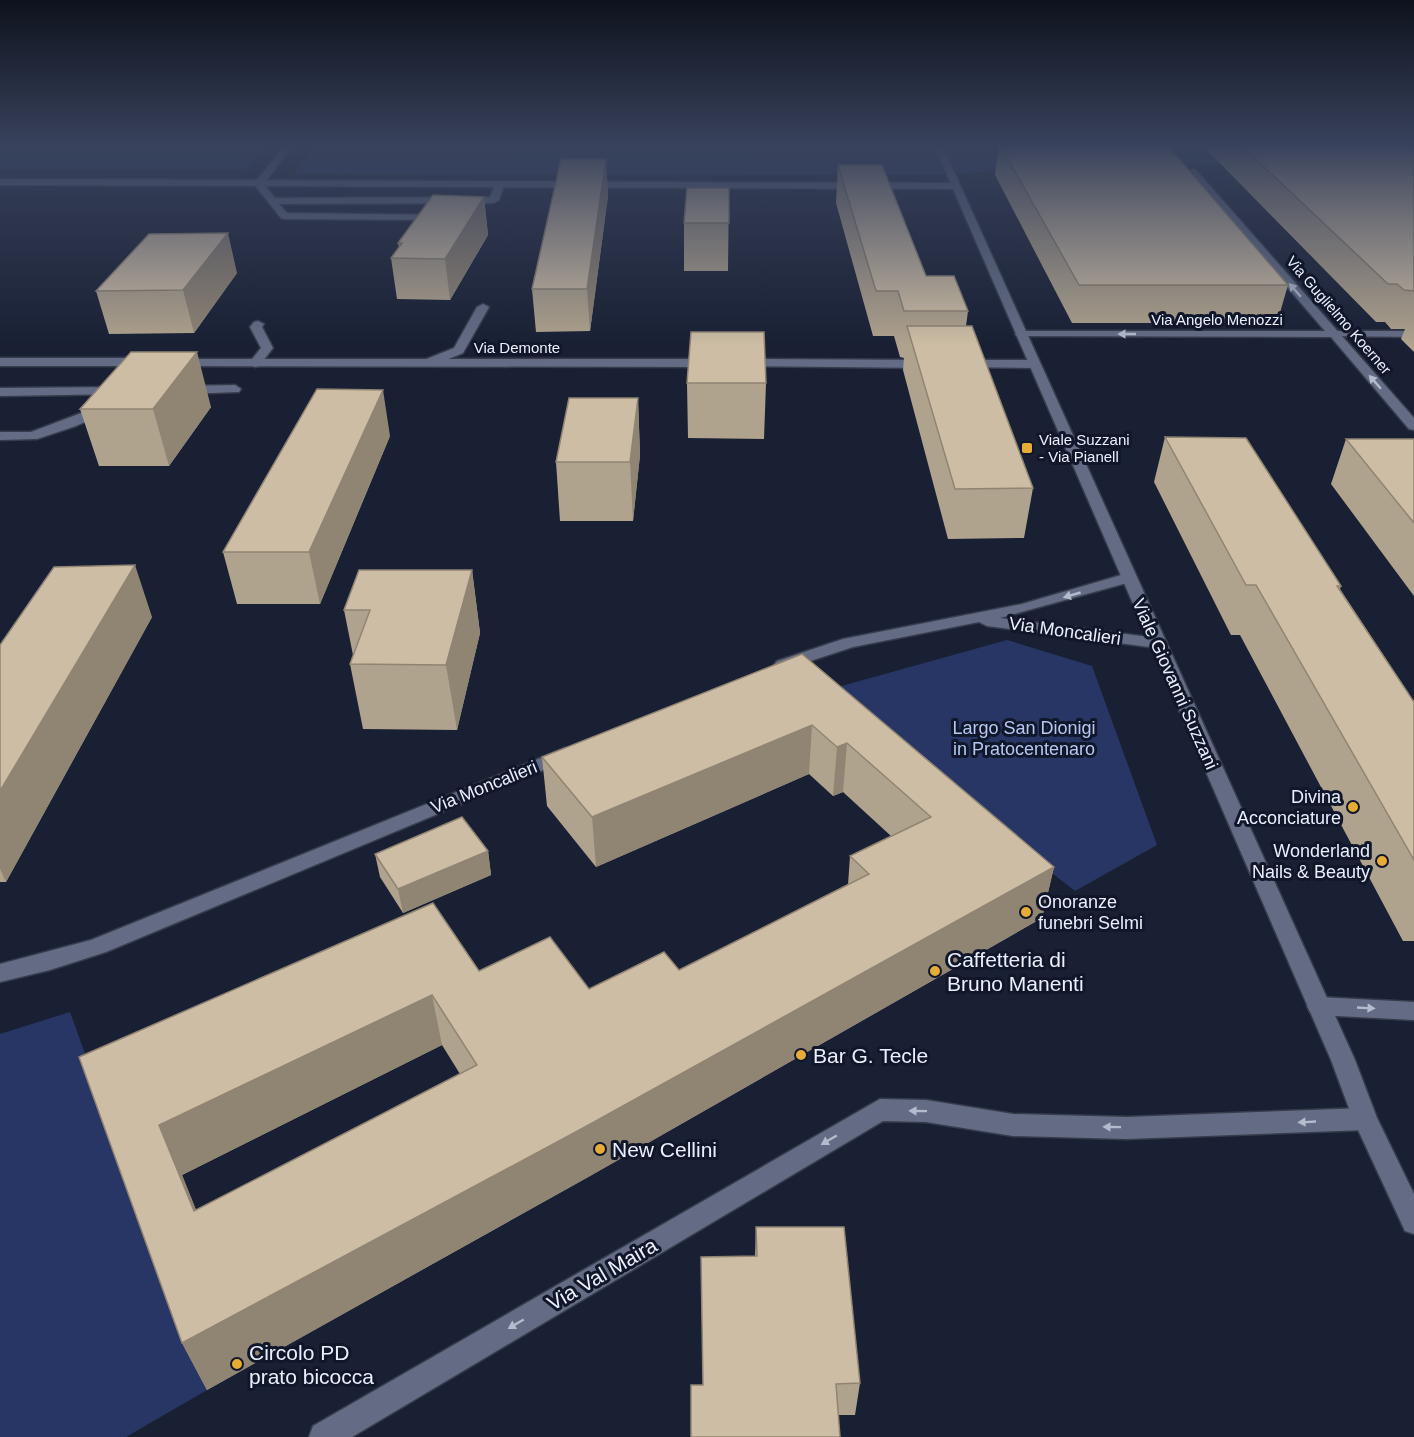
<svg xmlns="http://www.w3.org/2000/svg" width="1414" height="1437" font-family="Helvetica,sans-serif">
	<rect width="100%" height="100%" fill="#192034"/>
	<path fill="#273664" d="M 0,145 L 267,145 L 246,169 L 0,169 Z
		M 316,145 L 1414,145 L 1414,166 L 1198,164 L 1173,171 L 990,171 L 947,175 L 293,174 Z
		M 1007,640 L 1092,666 L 1157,845 L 1075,891 L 820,692 Z
		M 70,1012 L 207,1390 L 126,1437 L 0,1437 L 0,1034 Z"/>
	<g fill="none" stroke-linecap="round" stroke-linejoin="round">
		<g stroke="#373c4c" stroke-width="3">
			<path id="service" d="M 285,145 L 293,145 L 264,184 L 275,198 L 490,197 L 496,183 L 504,185 L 499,200 L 494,203 L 279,204 L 287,213 L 444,215 L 444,219 L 441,220 L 284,219 L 281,218 L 254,184 Z
				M 483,304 L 489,307 L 463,353 L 432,366 L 424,366 L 424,360 L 454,348 L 477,307 Z
				M 258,321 L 264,324 L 262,327 L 273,348 L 259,366 L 255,367 L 249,363 L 261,348 L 250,327 L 254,322 Z
				M 1333,331 L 1414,331 L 1414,337 L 1329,336 L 1327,334 Z
				M 235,385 L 241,389 L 239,392 L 182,394 L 176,390 L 182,386 Z
				M 121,387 L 125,388 L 127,391 L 125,394 L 0,396 L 0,388 Z
				M 105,404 L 110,405 L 111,408 L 110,411 L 76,426 L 37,439 L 0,440 L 0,432 L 31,432 Z"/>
		</g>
		<g stroke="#373c4c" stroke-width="3">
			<path id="minor" d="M 1193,169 L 1196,170 L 1414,418 L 1414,430 L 1409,429 L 1331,337 L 1017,336 L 1015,334 L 1021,331 L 1325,331 L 1190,174 L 1190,170 Z
				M 0,179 L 956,183 L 961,186 L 956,189 L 0,185 Z
				M 0,358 L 145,358 L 151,362 L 145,366 L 0,366 Z
				M 175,359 L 712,359 L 718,363 L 712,367 L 171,366 L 171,360 Z
				M 742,359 L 928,360 L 934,364 L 928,368 L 738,366 L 738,360 Z
				M 964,360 L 1034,360 L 1040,364 L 1034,368 L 960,367 L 960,361 Z
				M 1128,573 L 1134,575 L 1136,578 L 1134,581 L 1000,618 L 1157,638 L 1163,639 L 1165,643 L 1163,647 L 1157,648 L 987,626 L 979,622 L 853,647 L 783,670 L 777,669 L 774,665 L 777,661 L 843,639 L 1022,604 Z
				M 565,748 L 572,750 L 574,754 L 572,758 L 106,952 L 50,970 L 0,982 L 0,964 L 91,940 Z
				M 1318,997 L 1414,1002 L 1414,1020 L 1318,1015 L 1310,1012 L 1307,1006 L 1310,1000 Z
				M 880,1099 L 926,1100 L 1013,1114 L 1127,1117 L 1365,1108 L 1374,1111 L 1377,1119 L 1374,1127 L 1365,1130 L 1127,1139 L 1013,1136 L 926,1122 L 883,1121 L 352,1437 L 309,1437 L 313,1426 Z"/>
		</g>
		<g stroke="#373c4c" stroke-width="3">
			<path id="tertiary" d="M 934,145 L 942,145 L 1355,1060 L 1377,1118 L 1414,1194 L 1414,1234 L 1405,1231 L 1353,1119 L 1331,1060 Z"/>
		</g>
		<use href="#service" fill="#636c84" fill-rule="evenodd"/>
		<use href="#minor" fill="#636c84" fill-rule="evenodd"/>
		<use href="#tertiary" fill="#636c84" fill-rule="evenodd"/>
	</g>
	<path fill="#b0a38d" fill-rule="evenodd" d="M 999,145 L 1168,145 L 1288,285 L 1277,323 L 1072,323 L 995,175 Z
		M 1202,145 L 1414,145 L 1414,352 L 1401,339 L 1405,329 L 1391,329 L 1385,322 L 1376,322 Z
		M 606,159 L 608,196 L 590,331 L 536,332 L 532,289 Z
		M 838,165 L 926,276 L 968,311 L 966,326 L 1033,488 L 1024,538 L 948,539 L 903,370 L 904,358 L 900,357 L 894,336 L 873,336 L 836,203 Z
		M 729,188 L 728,271 L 684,271 L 684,223 Z
		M 484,197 L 488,235 L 450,300 L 397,299 L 391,258 L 399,248 L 398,243 Z
		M 237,273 L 194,333 L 109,334 L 96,291 Z
		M 687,383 L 766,383 L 764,439 L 688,438 Z
		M 638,398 L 640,455 L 633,521 L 560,521 L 556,462 Z
		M 211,407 L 169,466 L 99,466 L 80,409 Z
		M 390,436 L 320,604 L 237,604 L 223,552 Z
		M 1165,437 L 1341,586 L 1340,589 L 1414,702 L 1414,941 L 1403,941 L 1240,635 L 1231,635 L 1154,482 Z
		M 1346,439 L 1414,439 L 1414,596 L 1331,484 Z
		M 472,570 L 480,633 L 457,730 L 363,729 L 350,664 L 353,655 L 344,610 Z
		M 152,617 L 6,882 L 0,882 L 0,645 Z
		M 802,654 L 1054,867 L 1042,918 L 590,1176 L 207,1390 L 182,1343 L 79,1057 L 479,971 L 589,989 L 679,970 L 848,885 L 850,856 L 891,836 L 843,792 L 833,796 L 809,774 L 596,867 L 547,806 L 542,757 ZM 442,1045 L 460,1074 L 196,1210 L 182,1175 Z
		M 488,851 L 491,875 L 403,913 L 380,877 L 375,854 Z
		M 756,1227 L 860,1383 L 855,1415 L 838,1415 L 703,1385 L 755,1256 Z"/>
	<path fill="#908473" d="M 606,159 L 608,196 L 590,331 L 587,289 Z
		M 484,197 L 488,235 L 450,300 L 445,259 Z
		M 228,233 L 237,273 L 194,333 L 183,290 Z
		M 197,352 L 211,407 L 169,466 L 153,409 Z
		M 383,390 L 390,436 L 320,604 L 309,552 Z
		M 638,398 L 640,455 L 633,521 L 630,462 Z
		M 135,565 L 152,617 L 6,882 L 0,869 L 0,791 Z
		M 472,570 L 480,633 L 457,730 L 446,665 Z
		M 812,725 L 809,774 L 596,867 L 592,817 Z
		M 847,743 L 843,792 L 833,796 L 837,747 Z
		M 488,851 L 491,875 L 403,913 L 398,889 Z
		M 1054,867 L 1042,918 L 590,1176 L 207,1390 L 182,1343 Z
		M 432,995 L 442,1045 L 182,1175 L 216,1260 L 194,1211 L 159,1125 Z"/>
	<path fill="#cdbda4" stroke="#908473" stroke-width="1.5" fill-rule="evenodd" d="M 1000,145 L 1167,145 L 1288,285 L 1079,285 Z
		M 1241,145 L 1414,145 L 1414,291 L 1404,290 L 1397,284 L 1388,284 Z
		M 561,159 L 606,159 L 587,289 L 532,289 Z
		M 838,165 L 882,165 L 926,276 L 954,276 L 968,311 L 904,311 L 898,291 L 876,291 Z
		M 687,188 L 729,188 L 729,223 L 684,223 Z
		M 433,195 L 484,197 L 445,259 L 391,258 L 402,243 L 398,243 Z
		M 228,233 L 183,290 L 96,291 L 149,234 Z
		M 907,326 L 972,326 L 1033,488 L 955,489 Z
		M 691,332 L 764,332 L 766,383 L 687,383 Z
		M 131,352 L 197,352 L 153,409 L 80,409 Z
		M 317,389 L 383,390 L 309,552 L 223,552 Z
		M 569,398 L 638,398 L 630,462 L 556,462 Z
		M 1165,437 L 1246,438 L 1341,586 L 1337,586 L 1414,702 L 1414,860 L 1256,585 L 1246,585 Z
		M 1346,439 L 1414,439 L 1414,523 Z
		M 135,565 L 0,791 L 0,645 L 54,567 Z
		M 359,570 L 472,570 L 446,665 L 350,664 L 370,610 L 344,610 Z
		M 802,654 L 1054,867 L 585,1127 L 182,1343 L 79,1057 L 433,903 L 479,971 L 550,937 L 589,989 L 664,952 L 679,970 L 869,874 L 850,856 L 931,817 L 847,743 L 837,747 L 812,725 L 592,817 L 542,757 ZM 432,995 L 477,1065 L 194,1211 L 159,1125 Z
		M 462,817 L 488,851 L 398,889 L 375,854 Z
		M 756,1227 L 844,1227 L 860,1383 L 836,1384 L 840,1437 L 691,1437 L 691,1385 L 703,1385 L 701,1257 L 757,1256 Z"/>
	<defs><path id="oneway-solid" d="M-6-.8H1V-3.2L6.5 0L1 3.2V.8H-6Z" transform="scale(1.5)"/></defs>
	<g fill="#b3bbcc">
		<use href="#oneway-solid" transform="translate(1295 290) rotate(-131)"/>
		<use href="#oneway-solid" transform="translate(1127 334) rotate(-180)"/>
		<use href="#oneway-solid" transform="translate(1375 382) rotate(-131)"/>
		<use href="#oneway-solid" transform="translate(1072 595) rotate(164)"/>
		<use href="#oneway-solid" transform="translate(1366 1008) rotate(3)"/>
		<use href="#oneway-solid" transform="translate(918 1111) rotate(-179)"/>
		<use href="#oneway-solid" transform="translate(1307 1122) rotate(177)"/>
		<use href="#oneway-solid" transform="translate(1112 1127) rotate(-179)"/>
		<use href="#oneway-solid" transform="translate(829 1140) rotate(150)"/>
		<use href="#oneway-solid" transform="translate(516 1324) rotate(150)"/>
	</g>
	<linearGradient id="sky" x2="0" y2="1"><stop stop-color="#0e121d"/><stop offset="0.42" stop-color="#38425c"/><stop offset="1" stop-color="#38425c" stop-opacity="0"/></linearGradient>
	<rect width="1414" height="346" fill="url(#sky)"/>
	<g fill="#e7ac36" stroke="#10172a" stroke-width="2">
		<rect x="1021" y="442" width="12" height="12" rx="3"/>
		<circle cx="1353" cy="807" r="6"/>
		<circle cx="1382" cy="861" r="6"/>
		<circle cx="1026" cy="912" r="6"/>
		<circle cx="935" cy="971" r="6"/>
		<circle cx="801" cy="1055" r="6"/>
		<circle cx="600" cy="1149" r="6"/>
		<circle cx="237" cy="1364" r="6"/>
	</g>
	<g text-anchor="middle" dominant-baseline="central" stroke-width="6" stroke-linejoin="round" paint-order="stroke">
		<g font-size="15" fill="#e9effc" stroke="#10172a">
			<text transform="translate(1339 315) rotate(49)">Via Guglielmo Koerner</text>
			<text x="1217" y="319">Via Angelo Menozzi</text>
			<text x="517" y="347">Via Demonte</text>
		</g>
		<g font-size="15" fill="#e9effc" stroke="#10172a" text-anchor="start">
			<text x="1039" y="439">Viale Suzzani<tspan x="1039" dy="17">- Via Pianell</tspan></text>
		</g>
		<g font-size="18" fill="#e9effc" stroke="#10172a">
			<text transform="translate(1065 631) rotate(8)">Via Moncalieri</text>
			<text transform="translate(1175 684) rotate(66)">Viale Giovanni Suzzani</text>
			<text transform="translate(484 787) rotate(-22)">Via Moncalieri</text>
		</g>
		<g font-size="18" fill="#b6c7f1" stroke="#10172a">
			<text x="1024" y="728">Largo San Dionigi<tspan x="1024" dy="21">in Pratocentenaro</tspan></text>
		</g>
		<g font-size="18" fill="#e9effc" stroke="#10172a" text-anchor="end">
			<text x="1341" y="797">Divina<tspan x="1341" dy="21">Acconciature</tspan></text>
			<text x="1370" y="851">Wonderland<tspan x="1370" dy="21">Nails &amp; Beauty</tspan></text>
			<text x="1038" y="902" text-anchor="start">Onoranze<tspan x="1038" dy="21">funebri Selmi</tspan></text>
		</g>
		<g font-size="21" fill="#e9effc" stroke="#10172a" text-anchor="start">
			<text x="947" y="959">Caffetteria di<tspan x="947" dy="24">Bruno Manenti</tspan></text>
			<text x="813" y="1055">Bar G. Tecle</text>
			<text x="612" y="1149">New Cellini</text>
			<text x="249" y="1352">Circolo PD<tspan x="249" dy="24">prato bicocca</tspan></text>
		</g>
		<g font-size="21" fill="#e9effc" stroke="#10172a">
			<text transform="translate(602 1274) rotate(-30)">Via Val Maira</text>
		</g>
	</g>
</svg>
